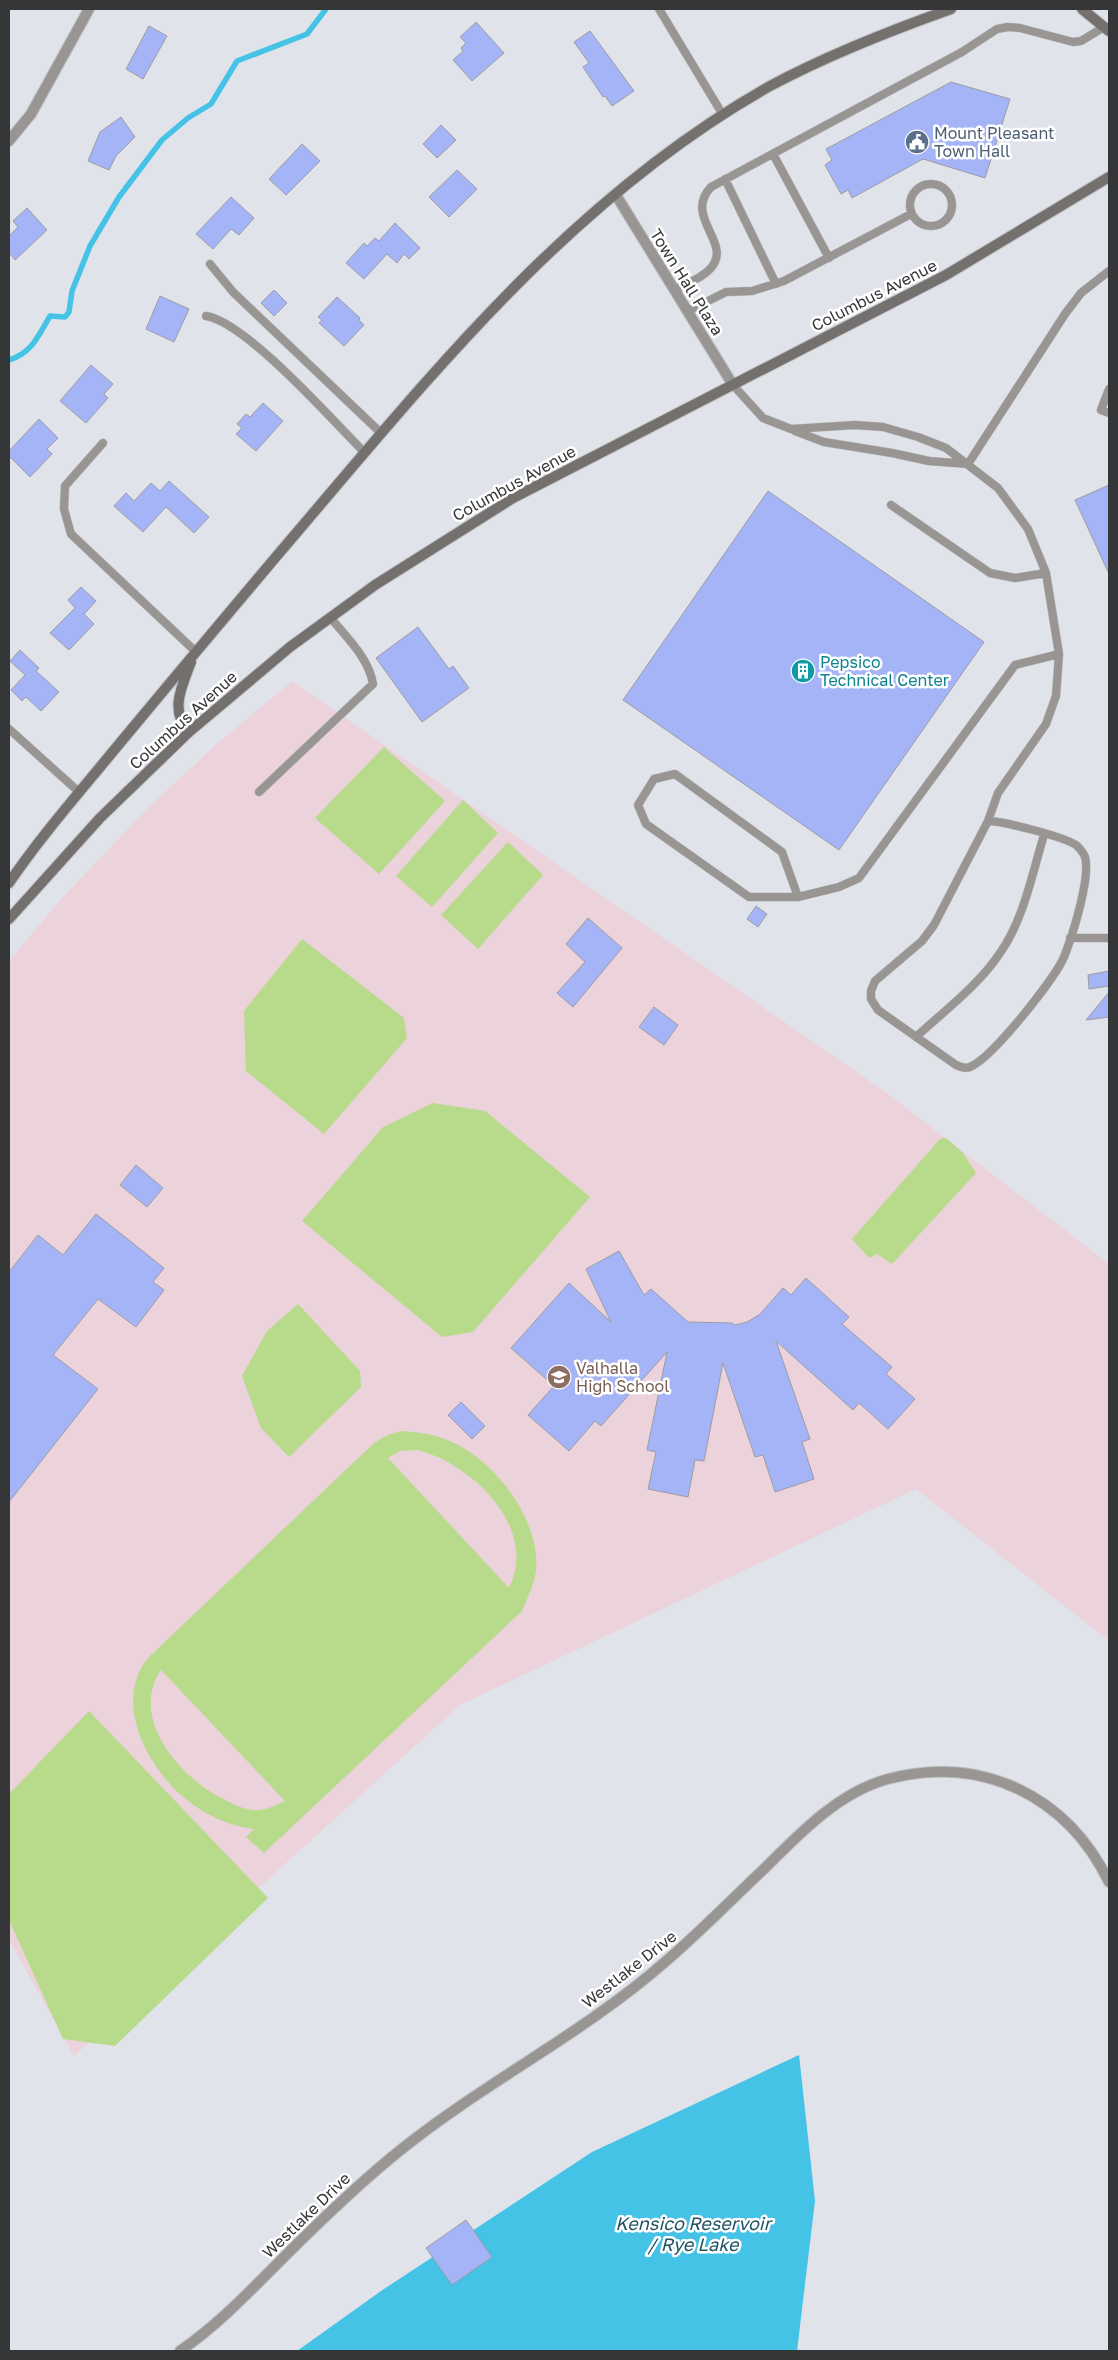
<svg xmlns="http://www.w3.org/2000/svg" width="1118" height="2360" font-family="'Golos Text',sans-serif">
	<rect width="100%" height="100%" fill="#e1e3ea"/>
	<path fill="#ebd2db" d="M 292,681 L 887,1093 L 1109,1264 L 1109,1641 L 916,1489 L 460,1705 L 74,2056 L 9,1940 L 9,961 L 61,899 L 149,807 L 219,742 Z"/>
	<path fill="#b7da8b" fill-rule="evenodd" d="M 384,747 L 445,801 L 379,874 L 315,818 Z
		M 463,800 L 498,833 L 432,907 L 396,876 Z
		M 508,842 L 543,875 L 478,949 L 441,915 Z
		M 302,939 L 404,1018 L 407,1038 L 324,1134 L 246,1071 L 244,1011 Z
		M 433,1103 L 485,1111 L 590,1197 L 473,1332 L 442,1337 L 302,1221 L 383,1127 Z
		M 946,1138 L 963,1153 L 976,1173 L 892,1264 L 877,1254 L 869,1258 L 852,1239 L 940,1139 Z
		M 298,1304 L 360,1371 L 361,1387 L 289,1457 L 261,1428 L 242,1376 L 267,1331 Z
		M 402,1431 C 418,1432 433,1434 447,1440 C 494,1458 541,1520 536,1571 C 534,1585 527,1598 522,1611 L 264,1853 L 246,1837 L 254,1829 C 228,1826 201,1813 181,1795 C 145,1763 112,1698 150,1656 L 374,1443 L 388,1435 ZM 418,1450 C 472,1464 539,1528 509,1588 L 388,1458 L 400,1451 ZM 161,1670 L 285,1801 C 277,1805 268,1809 259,1810 C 247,1811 234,1805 223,1799 C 181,1778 128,1719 161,1670 Z
		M 89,1711 L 268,1898 L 115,2046 L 63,2039 L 9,1920 L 9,1794 Z"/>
	<path fill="#44c3e6" d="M 799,2055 L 815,2201 L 797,2351 L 297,2351 L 381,2291 L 592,2152 Z"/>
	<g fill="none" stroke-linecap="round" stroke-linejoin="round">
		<path stroke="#44c3e6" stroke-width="5.5" d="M 9,360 C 32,353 38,336 50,316 L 65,317 L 69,312 L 72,291 L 90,246 L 119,197 L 162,140 L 188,118 L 211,104 L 237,61 L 307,34 L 326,9"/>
	</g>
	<path fill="#a5b4f6" stroke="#9b9da3" d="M 476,22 L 504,53 L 472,81 L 453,60 L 463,51 L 461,48 L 466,43 L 460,37 Z
		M 149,26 L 167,36 L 143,79 L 126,69 Z
		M 590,31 L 634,91 L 612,106 L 605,96 L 603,97 L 583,67 L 589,63 L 574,42 Z
		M 951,82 L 1010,99 L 985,178 L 923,159 L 852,198 L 848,190 L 841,194 L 825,165 L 832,160 L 826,149 Z
		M 121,117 L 135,137 L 116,156 L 109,170 L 88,161 L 100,132 Z
		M 441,125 L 456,140 L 437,158 L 423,144 Z
		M 302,144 L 320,161 L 286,195 L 269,179 Z
		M 457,170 L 477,189 L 449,217 L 429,197 Z
		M 231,197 L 254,218 L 239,235 L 231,229 L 213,249 L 196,234 Z
		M 27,208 L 47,230 L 15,260 L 9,252 L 9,236 L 18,227 L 13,221 Z
		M 395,223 L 420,248 L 409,259 L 404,254 L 397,263 L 387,254 L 364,279 L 346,263 L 364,243 L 367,246 L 375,238 L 379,241 Z
		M 274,290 L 287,303 L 274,316 L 261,303 Z
		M 160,296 L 189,309 L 174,342 L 146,329 Z
		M 337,297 L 360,318 L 359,320 L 364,325 L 344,346 L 319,323 L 322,320 L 318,317 Z
		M 91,365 L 113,384 L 104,394 L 108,398 L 86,423 L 60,401 Z
		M 263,403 L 283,421 L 256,451 L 236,434 L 242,428 L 237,424 L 246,414 L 250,417 Z
		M 39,419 L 58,438 L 47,449 L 52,454 L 30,477 L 9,456 L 9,451 Z
		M 169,481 L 209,517 L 194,533 L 166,507 L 143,532 L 114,506 L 126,493 L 134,501 L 151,483 L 160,491 Z
		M 1109,485 L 1109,574 L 1075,500 Z
		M 768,491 L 984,642 L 839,850 L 623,700 Z
		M 81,587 L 96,601 L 84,614 L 94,624 L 69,650 L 50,633 L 75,608 L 68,600 Z
		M 418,627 L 449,669 L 453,666 L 469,688 L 422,722 L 376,658 Z
		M 20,650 L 39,668 L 36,671 L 59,692 L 41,711 L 26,697 L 22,701 L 11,690 L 25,675 L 10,661 Z
		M 756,906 L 767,914 L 758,927 L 747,919 Z
		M 588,918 L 622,948 L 573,1007 L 557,993 L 585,962 L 566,944 Z
		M 1109,971 L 1109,986 L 1089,989 L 1088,975 Z
		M 1109,992 L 1109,1017 L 1086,1020 Z
		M 654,1007 L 678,1025 L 664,1045 L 639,1027 Z
		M 136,1165 L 163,1188 L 147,1207 L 120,1185 Z
		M 96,1214 L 164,1268 L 153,1282 L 164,1290 L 136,1327 L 98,1299 L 53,1355 L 98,1389 L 9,1502 L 9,1272 L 38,1235 L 63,1255 Z
		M 619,1251 L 644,1295 L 651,1289 L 688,1322 L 732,1323 L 735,1325 L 747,1322 L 759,1315 L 783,1288 L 791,1295 L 806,1278 L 849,1317 L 842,1324 L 892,1367 L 886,1374 L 915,1399 L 888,1429 L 859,1403 L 853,1410 L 776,1341 L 810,1439 L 802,1442 L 814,1479 L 775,1492 L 763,1455 L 755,1457 L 723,1363 L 704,1461 L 695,1460 L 688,1497 L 648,1489 L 656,1452 L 647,1450 L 667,1352 L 601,1426 L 595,1421 L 569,1451 L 528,1415 L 554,1386 L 511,1348 L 569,1283 L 611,1322 L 586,1269 Z
		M 461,1402 L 485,1426 L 472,1439 L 448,1415 Z
		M 466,2220 L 492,2257 L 452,2285 L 426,2248 Z"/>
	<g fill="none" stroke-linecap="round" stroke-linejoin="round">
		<g stroke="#bfc0c6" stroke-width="9">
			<path id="lane" d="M 659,9 L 723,115
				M 773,154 L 829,258
				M 725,179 L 776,284
				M910 205a21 21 0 1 1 42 0a21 21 0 1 1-42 0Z
				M 210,264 L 233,292 L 382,434
				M 675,290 C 686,284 700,279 709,270 C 736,244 682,218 711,187 L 962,52 L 997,29 L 1008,27 L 1020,28 L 1073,42 L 1081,41 L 1104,27
				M 688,311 L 726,292 L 752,291 L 784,281 L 911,214
				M 206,316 C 246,322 333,421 365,453
				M 733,385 L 763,418 L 791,429 L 855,425 L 883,427 L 918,437 L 946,448 L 998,488 L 1028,529 L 1046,573 L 1059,654 L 1056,696 L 1046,724 L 998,793 L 988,821
				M 1109,389 L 1101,410 L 1109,413
				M 795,431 L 824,442 L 892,453 L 929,461 L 968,464 L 1065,314 L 1081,293 L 1109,271
				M 103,443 L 65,486 L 64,509 L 71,534 L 195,651
				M 891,505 L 990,573 L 1015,578 L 1046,573
				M 9,729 L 79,792
				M 259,792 L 373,684 C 369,658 346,637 330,617
				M 988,821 C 1004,821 1064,837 1076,845 C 1079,847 1084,854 1085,857 C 1091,878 1072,937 1064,957 C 1054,980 992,1058 970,1067 C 965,1069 961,1067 956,1065 L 878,1010 L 871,999 L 871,991 L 875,981 L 922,941 L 934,925 Z
				M 798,897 L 782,852 L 675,774 L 654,779 L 638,805 L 646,824 L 749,897 L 798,897 L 839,887 L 859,878 L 1015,665 L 1059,654
				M 1070,938 L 1109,938
				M 916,1037 C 944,1011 979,985 1000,953 C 1024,919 1032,874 1044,835"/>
		</g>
		<g stroke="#bfc0c6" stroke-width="12">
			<path id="street" d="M 9,141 L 31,114 L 89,9
				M 616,195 L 733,385
				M 180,2351 C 218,2325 249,2292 281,2260 C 320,2221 360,2182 403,2148 C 487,2081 584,2033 665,1962 C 699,1933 731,1900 764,1869 C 799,1834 839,1792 888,1779 C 982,1754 1067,1796 1109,1882"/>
		</g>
		<g stroke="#bfc0c6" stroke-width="12">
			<path id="secondary" d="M 1082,9 L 1109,31
				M 189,732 C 169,711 182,686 191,662
				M 9,883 C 41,836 79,793 115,749 C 168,685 221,622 275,558 C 424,384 567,200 770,86 C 828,55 889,31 951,9
				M 9,919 L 100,818 L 189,732 L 290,647 L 375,585 L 513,498 L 946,275 L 1109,177"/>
		</g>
		<use href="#lane" stroke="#989593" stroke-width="8"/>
		<use href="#street" stroke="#989593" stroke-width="10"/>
		<use href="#secondary" stroke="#73706d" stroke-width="10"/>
	</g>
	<defs>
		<g id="civic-disc" transform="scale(1.25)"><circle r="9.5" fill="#5c6f8a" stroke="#fff"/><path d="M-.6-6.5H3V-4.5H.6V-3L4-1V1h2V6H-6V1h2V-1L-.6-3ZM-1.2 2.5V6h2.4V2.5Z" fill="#fff"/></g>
		<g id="building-disc" transform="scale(1.25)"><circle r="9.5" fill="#0f9aa8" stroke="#fff"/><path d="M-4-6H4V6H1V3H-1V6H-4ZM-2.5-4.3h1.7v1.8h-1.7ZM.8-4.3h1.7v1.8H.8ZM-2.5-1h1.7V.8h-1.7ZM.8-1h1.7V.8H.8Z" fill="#fff"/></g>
		<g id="school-disc" transform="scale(1.25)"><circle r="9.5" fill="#8d6e63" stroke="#fff"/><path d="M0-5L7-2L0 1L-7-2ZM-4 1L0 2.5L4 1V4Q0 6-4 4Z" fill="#fff"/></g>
	</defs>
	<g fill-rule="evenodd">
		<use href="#civic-disc" x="917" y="142"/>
		<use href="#building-disc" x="803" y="671"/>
		<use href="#school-disc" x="559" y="1377"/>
	</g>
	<g text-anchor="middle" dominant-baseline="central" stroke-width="5" stroke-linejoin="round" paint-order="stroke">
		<g font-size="16" fill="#4e5e75" stroke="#fff" text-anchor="start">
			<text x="934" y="133">Mount Pleasant<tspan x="934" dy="18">Town Hall</tspan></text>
		</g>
		<g font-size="16" fill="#353638" stroke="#fff">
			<text transform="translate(687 282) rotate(58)">Town Hall Plaza</text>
			<text transform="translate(874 295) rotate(-27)">Columbus Avenue</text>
			<text transform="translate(514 483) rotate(-29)">Columbus Avenue</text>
			<text transform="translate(183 720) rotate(-42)">Columbus Avenue</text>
			<text transform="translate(629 1969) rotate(-38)">Westlake Drive</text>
			<text transform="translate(306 2215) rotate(-44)">Westlake Drive</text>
		</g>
		<g font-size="16" fill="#0d838f" stroke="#fff" text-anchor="start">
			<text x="820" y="662">Pepsico<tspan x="820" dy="18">Technical Center</tspan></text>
		</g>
		<g font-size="16" fill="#785e54" stroke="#fff" text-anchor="start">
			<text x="576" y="1368">Valhalla<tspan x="576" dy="18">High School</tspan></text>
		</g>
		<g font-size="18" font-style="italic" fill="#215463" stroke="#fff">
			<text x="693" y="2223">Kensico Reservoir<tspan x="693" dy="21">/ Rye Lake</tspan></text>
		</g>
	</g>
	<rect width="1118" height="2360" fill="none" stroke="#353638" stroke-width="20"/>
</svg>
